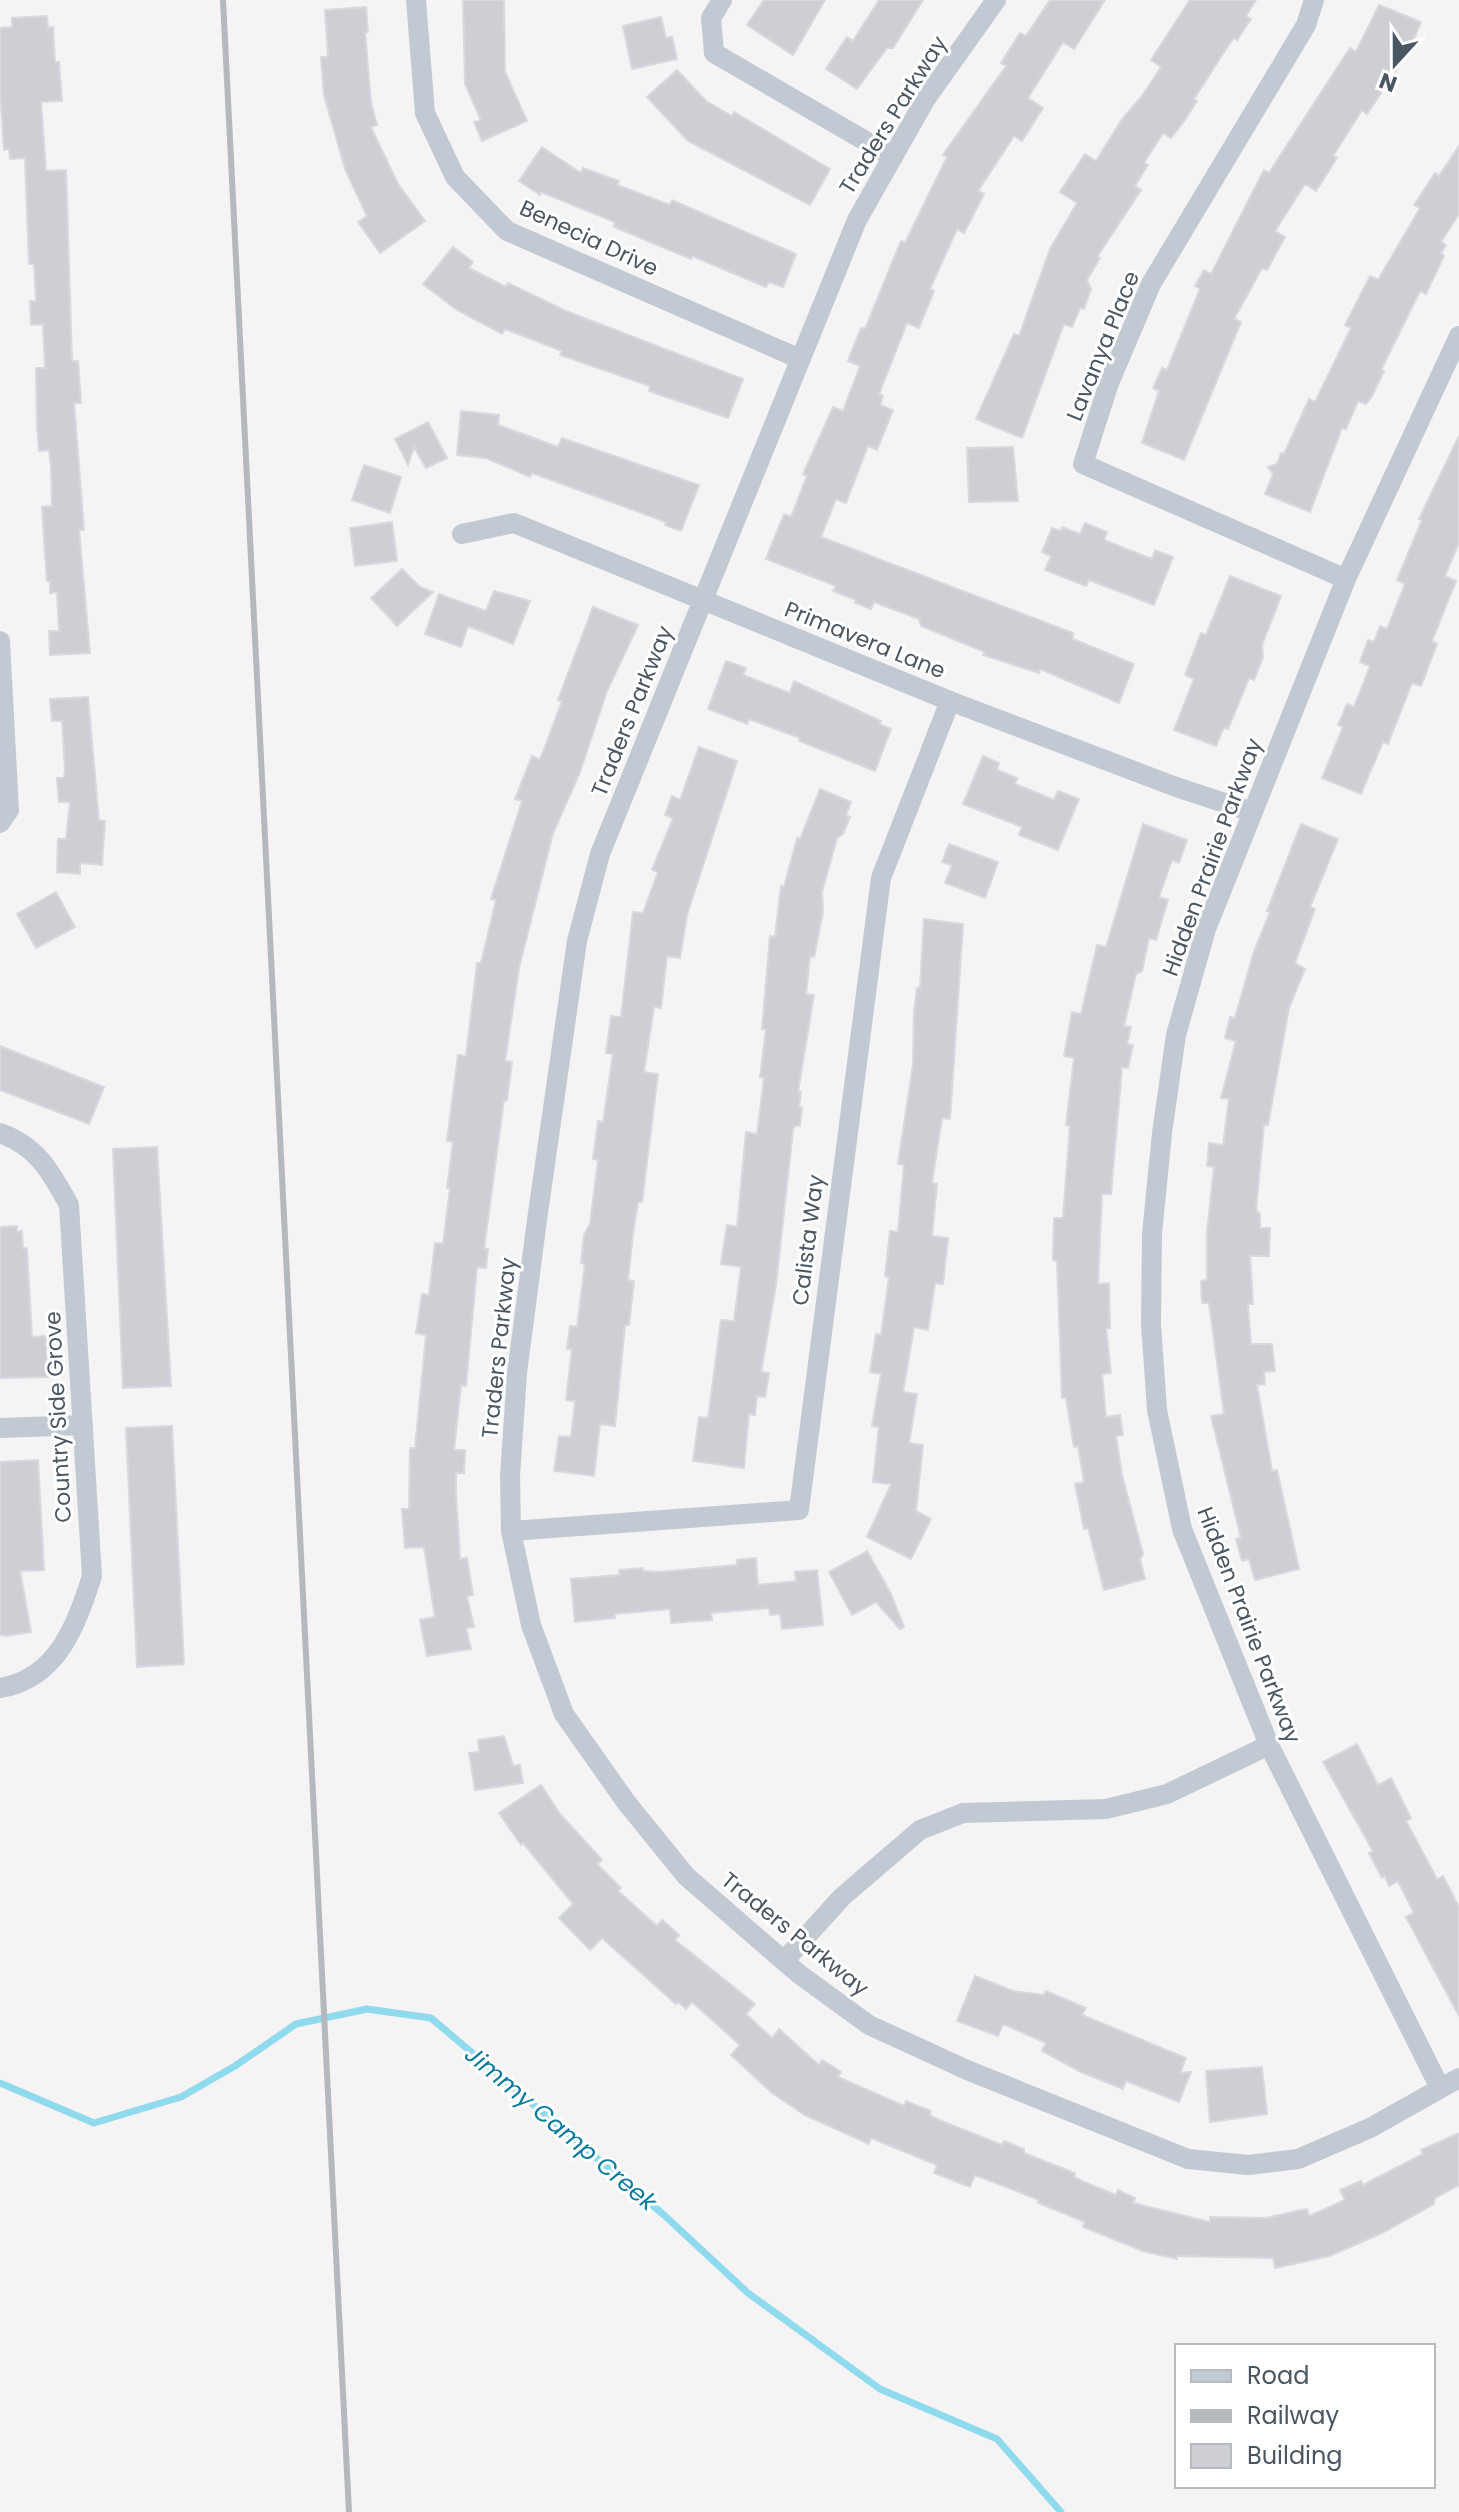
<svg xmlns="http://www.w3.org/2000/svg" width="1459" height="2512" font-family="Poppins,sans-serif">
	<rect width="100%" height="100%" fill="#f5f3f3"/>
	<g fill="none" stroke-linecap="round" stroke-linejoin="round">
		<path stroke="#90daee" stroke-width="7" d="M 0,2083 L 94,2123 L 181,2097 L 235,2066 L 296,2024 L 367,2009 L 431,2018 L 664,2215 L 748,2293 L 880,2389 L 997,2439 L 1061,2512"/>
	</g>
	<path fill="#cdcfd5" stroke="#d7d9de" stroke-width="2" d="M 463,0 L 504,0 L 505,72 L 527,121 L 482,141 L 474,122 L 481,120 L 465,84 Z
		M 764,0 L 825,0 L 793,55 L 747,25 Z
		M 879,0 L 923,0 L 893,48 L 887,48 L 857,89 L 826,69 L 847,37 L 853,41 Z
		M 1050,0 L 1105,0 L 1074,49 L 1063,42 L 1028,98 L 1043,108 L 1022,141 L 1014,136 L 978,191 L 984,194 L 964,233 L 957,229 L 930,289 L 934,291 L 919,328 L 907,323 L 879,394 L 883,396 L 880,405 L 893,410 L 877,450 L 868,446 L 846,503 L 836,499 L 821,537 L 1073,633 L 1073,639 L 1134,664 L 1119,703 L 1040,669 L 1039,673 L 983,655 L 985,652 L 921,626 L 919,619 L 874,602 L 871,609 L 855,603 L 856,600 L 833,591 L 836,586 L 766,559 L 784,514 L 791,517 L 807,476 L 803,474 L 833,407 L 843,411 L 860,366 L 848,361 L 861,328 L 865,329 L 901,241 L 905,243 L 947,157 L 943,155 L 1006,66 L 1001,63 L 1020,33 L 1026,36 Z
		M 1190,0 L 1256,0 L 1246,16 L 1251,19 L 1237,40 L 1234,38 L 1228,46 L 1194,99 L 1197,101 L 1185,120 L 1171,138 L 1163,133 L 1144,163 L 1148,165 L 1135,186 L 1141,190 L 1097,257 L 1100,258 L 1087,280 L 1091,289 L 1084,309 L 1080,308 L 1072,327 L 1064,324 L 1022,438 L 976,419 L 1014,334 L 1019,336 L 1050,249 L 1077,203 L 1060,192 L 1085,154 L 1096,161 L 1122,119 L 1142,96 L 1161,67 L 1151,60 Z
		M 1379,5 L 1421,22 L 1408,53 L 1367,114 L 1362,110 L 1333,156 L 1337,158 L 1316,191 L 1305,184 L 1275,231 L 1285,237 L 1267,270 L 1262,268 L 1234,319 L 1241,322 L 1184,460 L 1142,443 L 1159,391 L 1153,388 L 1162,368 L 1167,370 L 1200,289 L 1195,286 L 1204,270 L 1211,274 L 1264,170 L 1269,173 L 1350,48 L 1356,52 Z
		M 366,7 L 368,32 L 365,32 L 371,102 L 377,125 L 371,127 L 398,184 L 425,221 L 380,253 L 358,222 L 367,216 L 345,169 L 324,95 L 321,57 L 328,57 L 325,10 Z
		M 47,16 L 48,28 L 53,27 L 55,62 L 59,62 L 62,101 L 41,102 L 46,171 L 66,170 L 72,361 L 78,361 L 81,403 L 74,403 L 84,530 L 79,530 L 90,653 L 50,655 L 49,631 L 59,631 L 57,592 L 50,593 L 50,581 L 47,581 L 44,540 L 42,507 L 52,506 L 51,467 L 49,450 L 39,451 L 37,427 L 36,368 L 45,368 L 43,324 L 31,325 L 30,301 L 36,301 L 34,264 L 29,264 L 25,158 L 10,159 L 9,149 L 4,150 L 0,89 L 0,28 L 12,27 L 12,18 Z
		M 661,17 L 666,38 L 672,37 L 677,59 L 632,69 L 623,26 Z
		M 677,70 L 706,101 L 732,116 L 734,112 L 830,169 L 810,205 L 688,141 L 647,97 Z
		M 1459,146 L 1459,214 L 1441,242 L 1446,245 L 1441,253 L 1444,256 L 1426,294 L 1420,291 L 1381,370 L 1384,371 L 1372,396 L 1366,404 L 1358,401 L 1346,429 L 1342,428 L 1310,512 L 1265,494 L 1273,474 L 1268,467 L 1277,464 L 1281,453 L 1284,454 L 1309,399 L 1315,402 L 1351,328 L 1345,325 L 1370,276 L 1378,280 L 1420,208 L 1414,205 L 1435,173 L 1439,176 Z
		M 542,147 L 581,173 L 583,168 L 619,181 L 617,185 L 670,205 L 672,200 L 796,254 L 783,287 L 769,282 L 766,287 L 692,256 L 691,259 L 614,227 L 615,222 L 541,192 L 540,195 L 519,181 Z
		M 453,247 L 473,262 L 469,268 L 506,287 L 508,283 L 566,311 L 743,379 L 728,418 L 649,391 L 650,386 L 560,355 L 562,351 L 505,329 L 502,334 L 457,310 L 423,284 Z
		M 461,411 L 499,415 L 498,425 L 558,447 L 562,438 L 699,485 L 681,531 L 665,525 L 666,522 L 532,473 L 530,477 L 486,458 L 457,455 Z
		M 428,422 L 447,458 L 426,468 L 414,447 L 408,465 L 395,439 Z
		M 1459,436 L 1459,543 L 1445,576 L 1456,581 L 1432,641 L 1437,644 L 1421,686 L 1412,683 L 1388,744 L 1383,742 L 1361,794 L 1322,778 L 1343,727 L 1338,725 L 1347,704 L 1354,707 L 1370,666 L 1360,662 L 1368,640 L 1374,642 L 1380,626 L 1387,629 L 1405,584 L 1397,580 L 1422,520 L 1419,519 Z
		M 1013,447 L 1018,501 L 969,502 L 967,448 Z
		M 364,465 L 401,477 L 390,513 L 352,500 Z
		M 392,522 L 397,561 L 355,566 L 350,528 Z
		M 1085,523 L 1107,532 L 1104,540 L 1152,559 L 1155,550 L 1173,557 L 1154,605 L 1089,580 L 1086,586 L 1045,570 L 1051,556 L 1042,552 L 1052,528 L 1061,531 L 1062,527 L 1080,534 Z
		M 402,569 L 420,587 L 433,592 L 397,626 L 371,598 Z
		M 1230,576 L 1281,596 L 1262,645 L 1263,657 L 1254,680 L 1249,678 L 1228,729 L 1224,727 L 1216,746 L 1174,730 L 1194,679 L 1185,675 L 1201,633 L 1206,635 Z
		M 494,591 L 530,601 L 513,644 L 468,626 L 461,647 L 425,634 L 439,594 L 486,611 Z
		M 593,607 L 638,625 L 607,691 L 579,775 L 553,833 L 519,968 L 505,1061 L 512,1062 L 507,1100 L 504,1100 L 484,1249 L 488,1249 L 486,1268 L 477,1267 L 466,1386 L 461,1385 L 454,1450 L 465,1450 L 464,1473 L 456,1473 L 456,1493 L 460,1559 L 467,1558 L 473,1595 L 467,1596 L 474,1627 L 466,1628 L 471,1649 L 427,1656 L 420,1620 L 435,1617 L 424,1547 L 405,1548 L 402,1509 L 409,1509 L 410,1448 L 415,1448 L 426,1335 L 416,1333 L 422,1294 L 429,1295 L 435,1243 L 443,1244 L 450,1188 L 447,1188 L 453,1142 L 447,1141 L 458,1055 L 466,1056 L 477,963 L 481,963 L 496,900 L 491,899 L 522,801 L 515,799 L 532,756 L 540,760 L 562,701 L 558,700 Z
		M 726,661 L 746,668 L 743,675 L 790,693 L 794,681 L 881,721 L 879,724 L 891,729 L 875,771 L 799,741 L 800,738 L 749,719 L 747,724 L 708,709 Z
		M 88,697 L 99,820 L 105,821 L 102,865 L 80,863 L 80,874 L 57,872 L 58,839 L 66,839 L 70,802 L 59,802 L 57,778 L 64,778 L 65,769 L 62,721 L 52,721 L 50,699 Z
		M 699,747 L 737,761 L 687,915 L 680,958 L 667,956 L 661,1008 L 654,1007 L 644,1072 L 658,1074 L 642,1202 L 638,1202 L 633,1234 L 628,1280 L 634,1281 L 629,1325 L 625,1325 L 615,1426 L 600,1424 L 594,1476 L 554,1471 L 559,1436 L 571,1437 L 575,1401 L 566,1400 L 572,1349 L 567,1349 L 570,1326 L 577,1327 L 585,1264 L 581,1263 L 584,1235 L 590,1224 L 598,1160 L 593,1159 L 598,1121 L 603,1122 L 613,1054 L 606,1053 L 611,1016 L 621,1017 L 633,912 L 643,913 L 658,872 L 652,870 L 673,818 L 665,815 L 672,796 L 680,800 Z
		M 983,756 L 999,763 L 997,770 L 1017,778 L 1015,784 L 1054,800 L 1058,791 L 1079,799 L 1058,850 L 1019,835 L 1022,827 L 963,804 Z
		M 820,789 L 851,802 L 846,815 L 850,817 L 843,834 L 837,838 L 822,892 L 823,912 L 814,957 L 810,956 L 806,994 L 814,995 L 798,1092 L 801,1092 L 799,1107 L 802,1107 L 800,1126 L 795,1126 L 793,1130 L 776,1285 L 761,1372 L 769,1373 L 765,1397 L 757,1396 L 755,1415 L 749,1414 L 744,1468 L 693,1461 L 699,1417 L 708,1418 L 721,1320 L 734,1321 L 741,1267 L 721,1264 L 727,1225 L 737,1227 L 746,1132 L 757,1134 L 764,1078 L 760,1077 L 766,1029 L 762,1029 L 770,936 L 775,937 L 781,886 L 784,887 L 797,838 L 800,839 Z
		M 1143,824 L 1187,840 L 1179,863 L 1172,860 L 1159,897 L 1168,900 L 1156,940 L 1149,938 L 1142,971 L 1136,974 L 1124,1026 L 1131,1027 L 1127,1044 L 1133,1045 L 1128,1068 L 1122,1067 L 1111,1194 L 1102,1194 L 1098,1284 L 1109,1283 L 1110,1328 L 1106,1328 L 1111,1373 L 1102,1374 L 1106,1417 L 1120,1415 L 1123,1435 L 1116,1436 L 1122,1475 L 1143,1554 L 1140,1559 L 1145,1579 L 1104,1590 L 1088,1528 L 1084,1529 L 1075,1484 L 1084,1482 L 1078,1446 L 1074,1447 L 1066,1398 L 1062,1398 L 1057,1261 L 1053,1260 L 1054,1218 L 1063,1218 L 1070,1126 L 1066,1125 L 1074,1058 L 1064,1056 L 1072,1012 L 1081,1014 L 1097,945 L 1106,947 Z
		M 1301,824 L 1338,839 L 1310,907 L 1315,909 L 1295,963 L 1305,969 L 1289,1008 L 1268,1125 L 1264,1124 L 1256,1210 L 1260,1214 L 1260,1228 L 1270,1228 L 1269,1256 L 1250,1256 L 1253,1304 L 1248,1304 L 1251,1344 L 1272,1344 L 1275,1371 L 1264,1372 L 1265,1384 L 1257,1385 L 1272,1471 L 1277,1470 L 1299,1569 L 1255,1580 L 1249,1559 L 1242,1561 L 1236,1539 L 1241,1538 L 1211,1416 L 1224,1414 L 1209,1303 L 1202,1303 L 1201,1281 L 1207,1280 L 1207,1232 L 1214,1167 L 1207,1166 L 1209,1143 L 1223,1145 L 1229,1099 L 1221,1098 L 1236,1041 L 1225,1038 L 1230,1017 L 1235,1018 L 1254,951 L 1270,912 L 1267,911 Z
		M 949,844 L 998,862 L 985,898 L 945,883 L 952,865 L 942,862 Z
		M 56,892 L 75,927 L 36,948 L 17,914 Z
		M 924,919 L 963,924 L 950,1119 L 942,1118 L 932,1183 L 937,1184 L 932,1236 L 948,1238 L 943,1284 L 935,1283 L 928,1330 L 914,1327 L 903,1392 L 917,1394 L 909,1443 L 923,1445 L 916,1511 L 931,1519 L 911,1559 L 867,1537 L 891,1484 L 873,1482 L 879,1427 L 872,1426 L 881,1374 L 870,1372 L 876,1334 L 881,1335 L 889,1277 L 885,1276 L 890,1231 L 898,1232 L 904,1165 L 898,1164 L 913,1065 L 914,1012 L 917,988 L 920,988 Z
		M 0,1046 L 104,1087 L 89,1124 L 0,1090 Z
		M 157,1147 L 171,1386 L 123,1388 L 113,1149 Z
		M 17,1226 L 17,1232 L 22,1231 L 23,1249 L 27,1248 L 32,1337 L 46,1336 L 48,1377 L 0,1378 L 0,1227 Z
		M 172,1426 L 184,1664 L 137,1667 L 126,1428 Z
		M 38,1460 L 44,1570 L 20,1571 L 31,1632 L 7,1636 L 0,1635 L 0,1462 Z
		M 867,1551 L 891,1594 L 904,1627 L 900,1629 L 876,1602 L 852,1615 L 829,1572 Z
		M 756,1558 L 758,1585 L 796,1581 L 795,1572 L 817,1570 L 823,1625 L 782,1629 L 780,1614 L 770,1615 L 769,1608 L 711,1613 L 712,1620 L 671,1623 L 670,1609 L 614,1614 L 615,1618 L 575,1622 L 571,1579 L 620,1575 L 619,1570 L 643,1568 L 643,1571 L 659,1572 L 737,1565 L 737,1560 Z
		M 504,1736 L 513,1766 L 520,1765 L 523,1783 L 475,1790 L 469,1753 L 479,1752 L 478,1740 Z
		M 1357,1744 L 1378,1785 L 1391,1778 L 1411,1818 L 1406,1821 L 1437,1879 L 1443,1876 L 1459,1907 L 1459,2016 L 1406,1917 L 1414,1913 L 1398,1881 L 1389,1886 L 1385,1876 L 1382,1878 L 1369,1853 L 1373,1851 L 1323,1762 Z
		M 541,1785 L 560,1814 L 602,1860 L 597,1864 L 621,1888 L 618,1891 L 657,1926 L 662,1920 L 679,1935 L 675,1940 L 755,2004 L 746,2014 L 772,2038 L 779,2029 L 819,2065 L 822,2060 L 841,2072 L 838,2077 L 904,2106 L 906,2101 L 931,2111 L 930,2115 L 939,2120 L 1002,2145 L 1004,2141 L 1024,2149 L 1024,2153 L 1075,2173 L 1074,2177 L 1082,2181 L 1116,2195 L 1118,2190 L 1135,2198 L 1133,2203 L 1210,2222 L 1210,2217 L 1266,2218 L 1307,2209 L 1309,2216 L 1345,2200 L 1340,2190 L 1361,2181 L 1363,2185 L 1423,2154 L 1421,2150 L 1459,2133 L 1459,2185 L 1435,2198 L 1434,2204 L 1384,2232 L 1330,2256 L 1275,2268 L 1273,2258 L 1177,2256 L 1177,2259 L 1143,2251 L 1083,2227 L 1085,2222 L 1038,2203 L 1039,2200 L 975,2175 L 970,2187 L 934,2173 L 937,2165 L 871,2138 L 869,2144 L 805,2115 L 772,2093 L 731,2055 L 740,2045 L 692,2002 L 686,2009 L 678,2002 L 676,2004 L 602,1938 L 590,1950 L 559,1918 L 573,1904 L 523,1843 L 521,1845 L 499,1813 Z
		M 975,1976 L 1013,1991 L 1044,1995 L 1046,1991 L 1086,2008 L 1082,2015 L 1186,2058 L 1180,2073 L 1191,2072 L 1179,2102 L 1126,2081 L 1123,2089 L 1081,2072 L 1042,2051 L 1046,2043 L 1003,2024 L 998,2036 L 957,2021 Z
		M 1262,2067 L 1267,2114 L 1210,2122 L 1206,2071 Z"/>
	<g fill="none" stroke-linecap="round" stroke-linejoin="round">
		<path stroke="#c1cad2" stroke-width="20" d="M 416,0 L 425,113 L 455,177 L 507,231 L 798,358
			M 722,0 L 711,18 L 714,53 L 893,157
			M 996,0 L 925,100 L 857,220 L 600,854 L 577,941 L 537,1220 L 517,1373 L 510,1476 L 511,1531 L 531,1625 L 564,1714 L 626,1802 L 686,1876 L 799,1974 L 869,2025 L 967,2070 L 1188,2159 L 1248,2165 L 1298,2159 L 1370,2128 L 1459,2078
			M 1314,0 L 1306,25 L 1151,284 L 1109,383 L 1083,464 L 1346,579
			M 462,534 L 514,523 L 950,701 L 1176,787 L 1252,812
			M 0,641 L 9,810 L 0,823
			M 0,1133 C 37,1146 51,1172 69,1205 L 92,1576 C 76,1626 57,1679 0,1688
			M 0,1428 L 83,1425
			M 511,1531 L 799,1510 L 881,878 L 950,701
			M 784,1961 L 842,1897 L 920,1830 L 963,1813 L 1106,1809 L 1167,1794 L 1269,1745
			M 1440,2088 L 1269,1745 L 1182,1529 L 1157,1410 L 1151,1324 L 1152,1234 L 1162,1133 L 1176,1035 L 1206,929 L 1346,579 L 1459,336"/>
		<path stroke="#b5b8bd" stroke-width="6" d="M 223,0 L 349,2512"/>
	</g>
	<g text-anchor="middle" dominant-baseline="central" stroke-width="6" stroke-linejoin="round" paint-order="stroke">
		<g font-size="22" fill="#4a5661" stroke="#fff">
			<text transform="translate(893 115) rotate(-58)">Traders Parkway</text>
			<text transform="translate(589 238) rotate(25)">Benecia Drive</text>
			<text transform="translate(1103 346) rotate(-68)">Lavanya Place</text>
			<text transform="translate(865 640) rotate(22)">Primavera Lane</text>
			<text transform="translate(632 711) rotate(-68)">Traders Parkway</text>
			<text transform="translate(1212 857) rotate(-70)">Hidden Prairie Parkway</text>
			<text transform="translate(808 1240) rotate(-83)">Calista Way</text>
			<text transform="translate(499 1348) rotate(-84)">Traders Parkway</text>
			<text transform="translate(58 1417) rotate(-93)">Country Side Grove</text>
			<text transform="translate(1249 1625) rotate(69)">Hidden Prairie Parkway</text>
			<text transform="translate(795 1934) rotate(39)">Traders Parkway</text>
		</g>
		<g font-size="24" font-style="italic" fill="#0c7c9b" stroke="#fff">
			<text transform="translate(561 2128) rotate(40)">Jimmy Camp Creek</text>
		</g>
	</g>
	<rect x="1175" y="2344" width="260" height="144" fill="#ffffff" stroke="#b7bbc0" stroke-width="2"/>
	<rect x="1191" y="2370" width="40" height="12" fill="#c1cad2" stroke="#b7bbc0" stroke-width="2"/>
	<text x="1247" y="2384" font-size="24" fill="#4a5661">Road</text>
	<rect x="1191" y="2410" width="40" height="12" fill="#b5b8bd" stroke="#b7bbc0" stroke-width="2"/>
	<text x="1247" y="2424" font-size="24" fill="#4a5661">Railway</text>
	<rect x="1191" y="2444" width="40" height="24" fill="#cdcfd5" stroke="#b7bbc0" stroke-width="2"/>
	<text x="1247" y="2464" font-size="24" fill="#4a5661">Building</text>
	<g transform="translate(1395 64) rotate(201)" stroke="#ffffff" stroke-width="6" paint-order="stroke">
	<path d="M0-6L14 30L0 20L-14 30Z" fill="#4a5661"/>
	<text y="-12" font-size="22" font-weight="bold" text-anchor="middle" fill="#4a5661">N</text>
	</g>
</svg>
